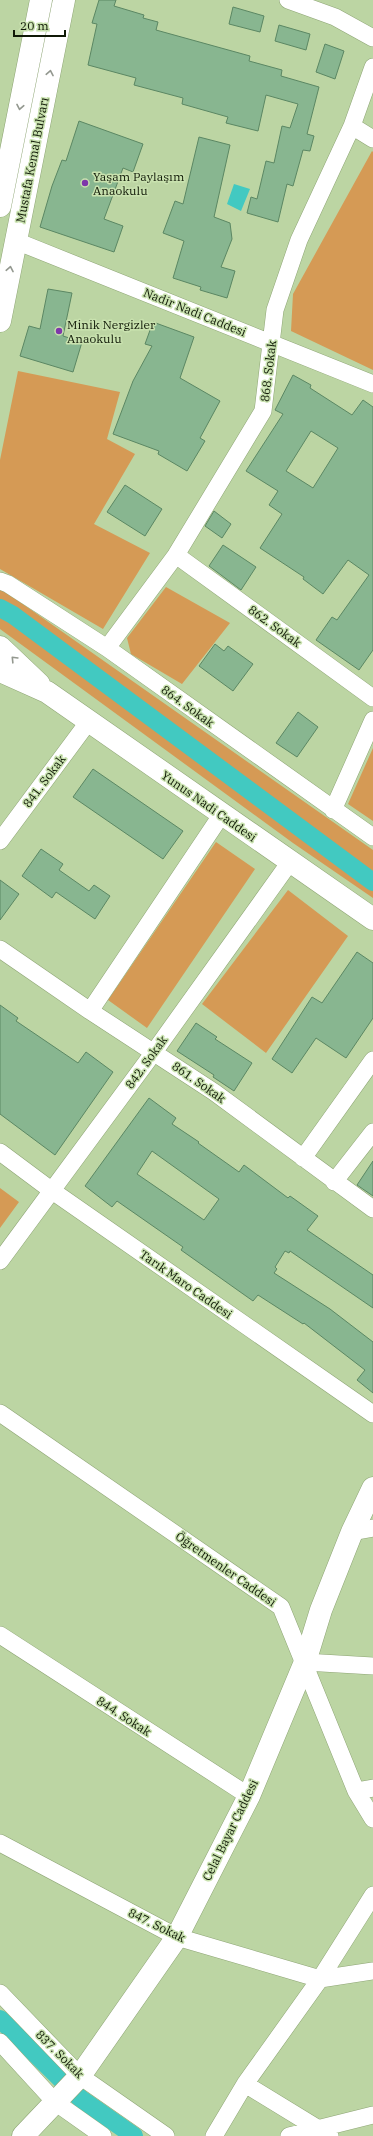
<svg xmlns="http://www.w3.org/2000/svg" width="373" height="2136" font-family="'IBM Plex Serif',serif">
	<rect width="100%" height="100%" fill="#bcd5a3"/>
	<path fill="#d59a55" d="M 372,151 L 373,152 L 373,370 L 291,331 L 293,294 Z
		M 18,371 L 120,392 L 107,439 L 135,454 L 94,524 L 150,553 L 103,629 L 0,569 L 0,460 Z
		M 166,587 L 230,623 L 182,684 L 131,654 L 127,638 Z
		M 0,588 L 373,850 L 373,898 L 293,843 L 0,629 Z
		M 373,748 L 373,821 L 348,804 Z
		M 216,842 L 255,869 L 147,1028 L 108,1000 Z
		M 288,890 L 348,936 L 266,1053 L 202,1004 Z
		M 0,1188 L 19,1202 L 0,1228 Z"/>
	<path fill="#42c9c1" d="M 234,184 L 250,189 L 241,211 L 227,204 Z"/>
	<g fill="none" stroke-linecap="round" stroke-linejoin="round">
		<path stroke="#42c9c1" stroke-width="18" d="M 0,608 L 13,615 L 373,882
			M 0,2019 L 81,2099 L 134,2136"/>
	</g>
	<path fill="#88b690" stroke="#5b8763" fill-rule="evenodd" d="M 99,0 L 116,0 L 114,6 L 144,15 L 143,18 L 158,22 L 156,30 L 250,56 L 249,61 L 282,70 L 281,76 L 319,87 L 307,134 L 314,136 L 310,151 L 303,150 L 293,186 L 287,184 L 278,222 L 247,213 L 251,197 L 257,199 L 266,161 L 274,163 L 282,126 L 290,128 L 298,104 L 266,95 L 258,131 L 226,123 L 228,117 L 182,104 L 183,98 L 134,85 L 136,78 L 88,65 L 97,24 L 92,23 Z
		M 233,7 L 264,16 L 260,32 L 229,24 Z
		M 279,25 L 310,34 L 306,50 L 275,41 Z
		M 325,44 L 344,51 L 335,79 L 316,72 Z
		M 79,121 L 143,144 L 133,172 L 123,168 L 104,219 L 123,226 L 114,252 L 40,227 L 52,186 L 62,160 L 66,161 Z
		M 199,137 L 230,145 L 214,217 L 230,223 L 232,239 L 221,267 L 235,271 L 227,298 L 200,290 L 201,287 L 173,278 L 184,241 L 163,233 L 175,201 L 183,204 Z
		M 48,289 L 72,293 L 63,336 L 82,342 L 73,372 L 20,356 L 29,326 L 40,329 Z
		M 153,322 L 194,337 L 180,378 L 220,401 L 200,438 L 205,441 L 187,471 L 158,454 L 159,451 L 113,434 L 133,381 L 152,346 L 145,344 Z
		M 293,375 L 311,385 L 310,388 L 352,415 L 363,400 L 373,407 L 373,650 L 359,670 L 316,640 L 332,617 L 337,620 L 369,575 L 348,560 L 323,594 L 303,579 L 304,577 L 260,548 L 282,514 L 269,505 L 278,491 L 246,471 L 283,414 L 275,410 ZM 311,431 L 338,448 L 313,488 L 286,471 Z
		M 125,485 L 162,509 L 145,536 L 107,512 Z
		M 214,511 L 231,524 L 222,538 L 205,526 Z
		M 223,545 L 256,567 L 241,590 L 209,566 Z
		M 215,644 L 224,651 L 228,646 L 253,664 L 233,691 L 199,666 Z
		M 298,712 L 318,727 L 297,757 L 276,743 Z
		M 93,769 L 183,831 L 163,859 L 73,797 Z
		M 41,849 L 63,864 L 59,870 L 89,891 L 94,885 L 110,896 L 95,919 L 56,892 L 52,898 L 22,876 Z
		M 0,880 L 19,894 L 0,920 Z
		M 357,952 L 373,963 L 373,1018 L 346,1058 L 316,1038 L 292,1073 L 272,1059 L 312,997 L 322,1003 Z
		M 0,1005 L 18,1018 L 16,1021 L 78,1063 L 86,1052 L 113,1072 L 55,1155 L 0,1114 Z
		M 196,1023 L 217,1037 L 215,1039 L 252,1063 L 234,1091 L 213,1077 L 214,1075 L 177,1051 Z
		M 149,1098 L 176,1118 L 172,1124 L 199,1142 L 198,1143 L 239,1172 L 244,1165 L 288,1198 L 290,1196 L 318,1216 L 307,1230 L 373,1275 L 373,1308 L 290,1251 L 289,1253 L 285,1251 L 275,1267 L 277,1269 L 274,1273 L 330,1309 L 373,1342 L 373,1393 L 357,1380 L 365,1370 L 304,1323 L 303,1324 L 258,1295 L 253,1301 L 181,1250 L 183,1247 L 117,1201 L 112,1207 L 85,1186 ZM 152,1151 L 219,1199 L 204,1220 L 137,1174 Z
		M 373,1161 L 373,1196 L 357,1185 Z"/>
	<g fill="none" stroke-linecap="round" stroke-linejoin="round">
		<g stroke="#8ea575" stroke-width="18">
			<path id="street" d="M 288,0 L 335,17 L 373,38
				M 352,126 L 373,139
				M 16,241 L 373,384
				M 176,555 L 373,698
				M 0,581 L 8,584 L 107,648 L 373,837
				M 107,648 L 176,555 L 263,411 L 275,310 L 299,240 L 352,126 L 373,67
				M 333,810 L 373,720
				M 0,841 L 89,721
				M 0,949 L 90,1011 L 214,1092 L 373,1209
				M 90,1011 L 222,814
				M 0,1152 L 51,1190 L 373,1414
				M 303,1158 L 373,1060
				M 334,1182 L 373,1132
				M 0,1261 L 154,1052 L 290,862
				M 0,1413 L 281,1607 L 356,1791 L 373,1819
				M 352,1532 L 373,1528
				M 0,1635 L 249,1796
				M 305,1662 L 373,1666
				M 356,1791 L 373,1788
				M 0,1843 L 177,1937 L 320,1979 L 373,1971
				M 0,1993 L 80,2076 L 166,2136
				M 0,2042 L 55,2102 L 103,2136
				M 245,2084 L 330,2136
				M 214,2136 L 245,2084 L 320,1979 L 373,1895
				M 289,2136 L 373,2115"/>
		</g>
		<g stroke="#8ea575" stroke-width="23">
			<path id="secondary" d="M 0,206 L 41,0
				M 0,321 L 64,0
				M 0,647 L 39,684
				M 0,671 L 47,692 L 373,919
				M 23,2136 L 80,2076 L 177,1937 L 249,1796 L 305,1662 L 321,1610 L 352,1532 L 373,1488"/>
		</g>
		<use href="#street" stroke="#fff" stroke-width="17"/>
		<use href="#secondary" stroke="#fff" stroke-width="22"/>
	</g>
	<defs><path id="oneway-chevron" d="M-2-3.5L2.5 0L-2 3.5" fill="none" stroke-width="1.6" stroke-linecap="round" stroke-linejoin="round"/></defs>
	<g stroke="#93988f">
		<use href="#oneway-chevron" transform="translate(50 73) rotate(-79)"/>
		<use href="#oneway-chevron" transform="translate(20 107) rotate(101)"/>
		<use href="#oneway-chevron" transform="translate(10 269) rotate(-79)"/>
		<use href="#oneway-chevron" transform="translate(14 659) rotate(-134)"/>
	</g>
	<g fill="#7e37aa" stroke="#c9e2af" stroke-width="1.5">
		<circle cx="85" cy="183" r="4"/>
		<circle cx="59" cy="331" r="4"/>
	</g>
	<g text-anchor="middle" dominant-baseline="central" stroke-width="3" stroke-linejoin="round" paint-order="stroke">
		<g font-size="12" fill="#101907" stroke="#c9e2af">
			<text transform="translate(32 160) rotate(-79)">Mustafa Kemal Bulvarı</text>
			<text transform="translate(195 312) rotate(22)">Nadir Nadi Caddesi</text>
			<text transform="translate(268 371) rotate(-83)">868. Sokak</text>
			<text transform="translate(275 626) rotate(36)">862. Sokak</text>
			<text transform="translate(188 706) rotate(36)">864. Sokak</text>
			<text transform="translate(44 781) rotate(-53)">841. Sokak</text>
			<text transform="translate(209 806) rotate(35)">Yunus Nadi Caddesi</text>
			<text transform="translate(146 1062) rotate(-54)">842. Sokak</text>
			<text transform="translate(199 1082) rotate(35)">861. Sokak</text>
			<text transform="translate(186 1284) rotate(35)">Tarık Maro Caddesi</text>
			<text transform="translate(226 1569) rotate(35)">Öğretmenler Caddesi</text>
			<text transform="translate(124 1716) rotate(33)">844. Sokak</text>
			<text transform="translate(230 1830) rotate(-64)">Celal Bayar Caddesi</text>
			<text transform="translate(157 1925) rotate(26)">847. Sokak</text>
			<text transform="translate(60 2054) rotate(45)">837. Sokak</text>
		</g>
		<g font-size="12" fill="#101907" stroke="#c9e2af" text-anchor="start">
			<text x="93" y="176">Yaşam Paylaşım<tspan x="93" dy="14">Anaokulu</tspan></text>
			<text x="67" y="324">Minik Nergizler<tspan x="67" dy="14">Anaokulu</tspan></text>
		</g>
	</g>
	<path d="M14 30v6h51v-6" fill="none" stroke="#101907" stroke-width="2"/>
	<text x="20" y="30" font-size="12" fill="#101907" stroke="#c9e2af" stroke-width="3" paint-order="stroke">20 m</text>
</svg>
